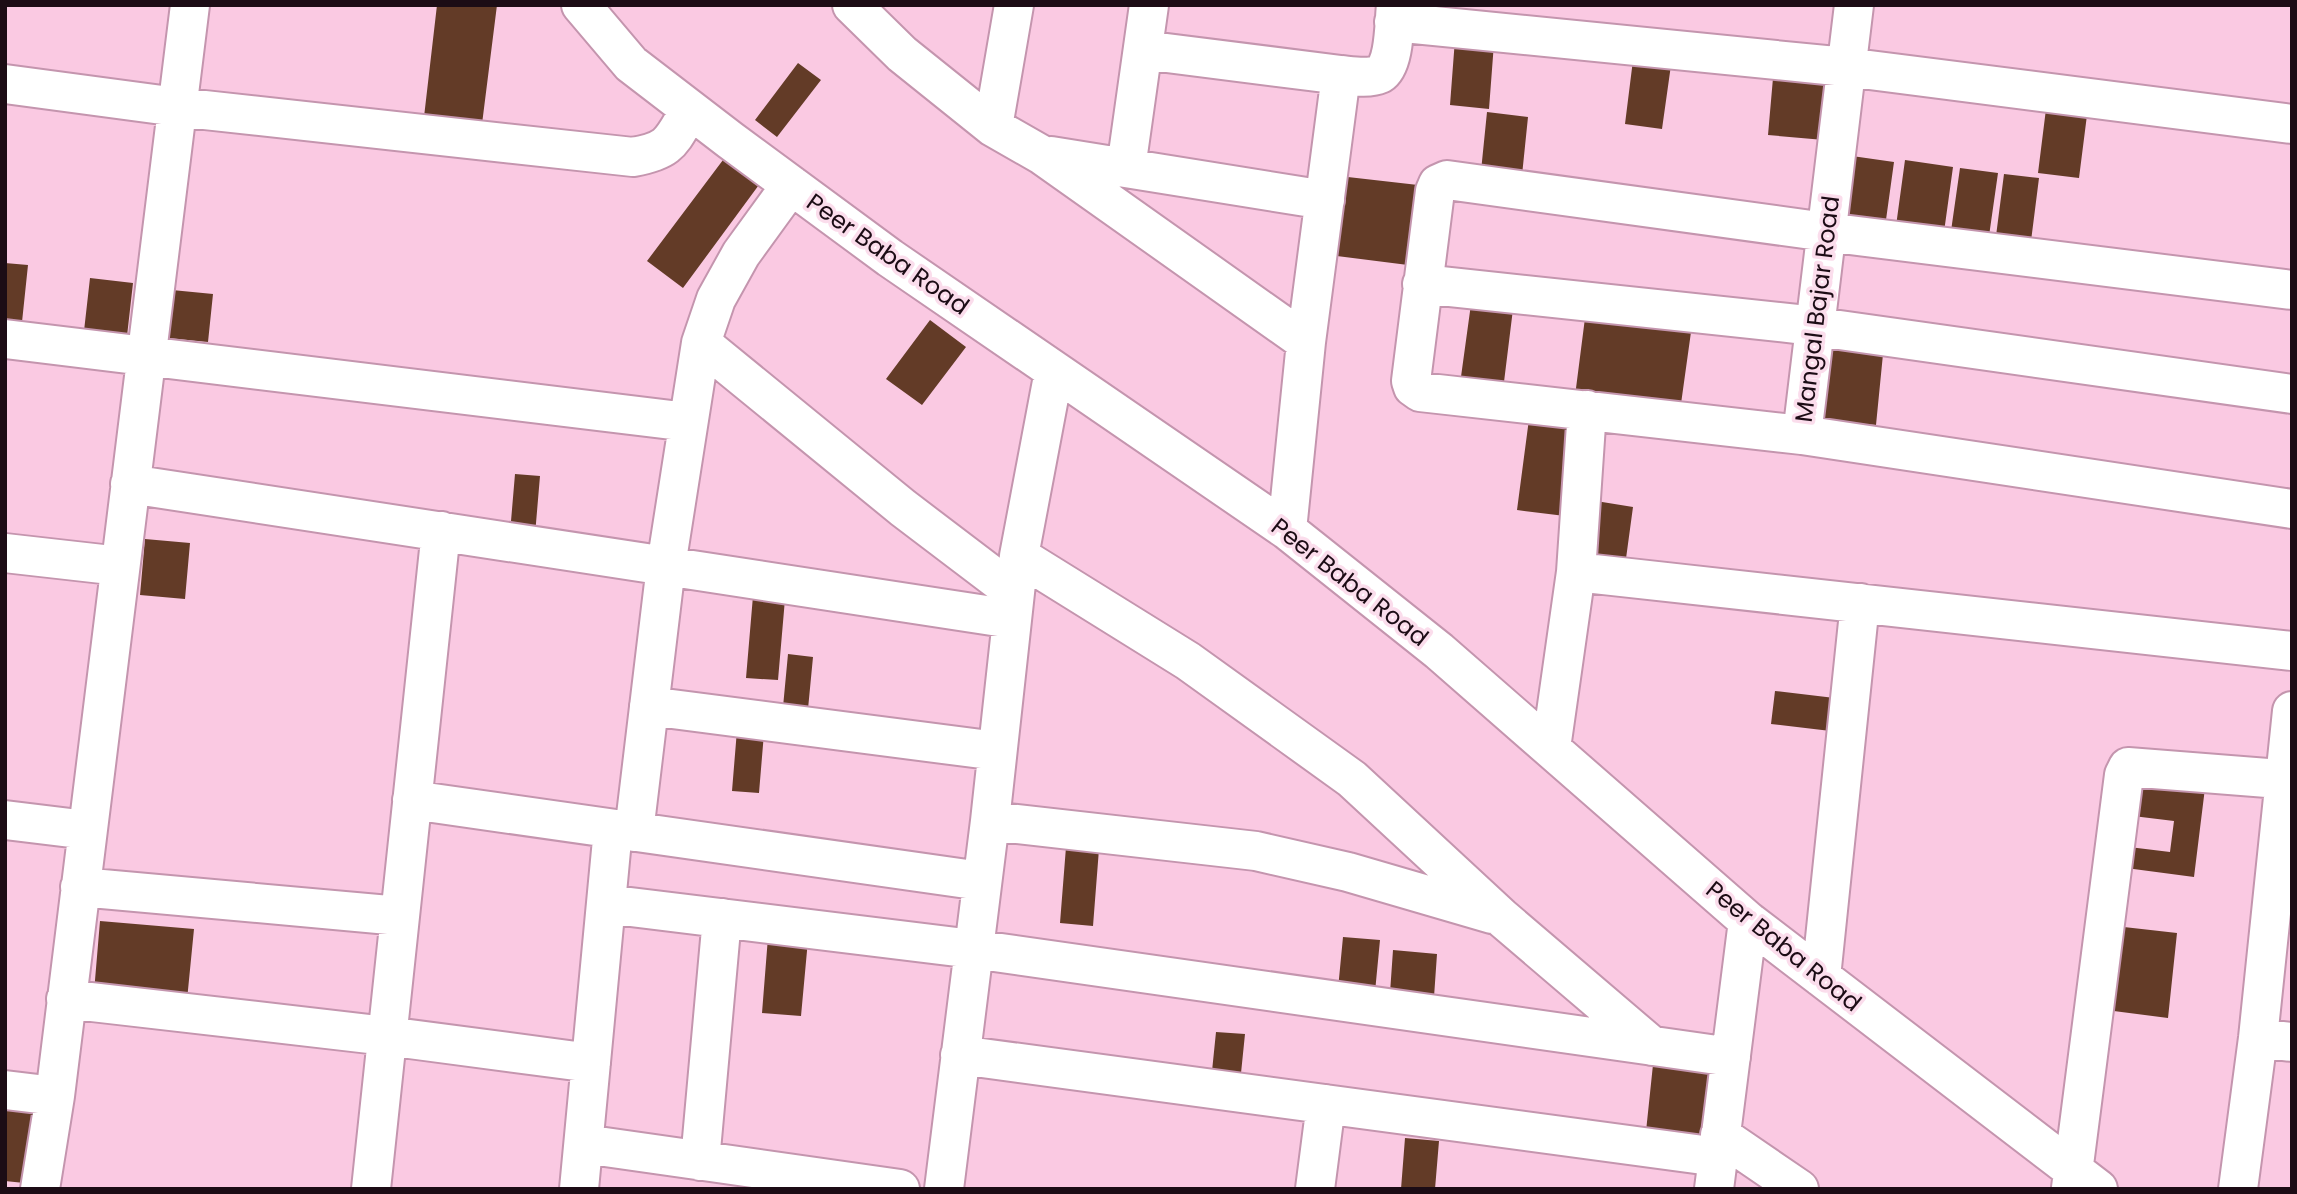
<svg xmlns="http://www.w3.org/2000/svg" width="2297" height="1194" font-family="Poppins,sans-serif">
	<rect width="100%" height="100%" fill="#fac9e2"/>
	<path fill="#633b27" d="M 437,5 L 497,5 L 482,124 L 424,117 Z
		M 1455,39 L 1494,43 L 1489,109 L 1450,105 Z
		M 1633,60 L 1671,65 L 1662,129 L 1625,124 Z
		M 798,63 L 821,80 L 777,137 L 755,120 Z
		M 1773,78 L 1830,83 L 1824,140 L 1768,135 Z
		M 2046,109 L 2087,115 L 2079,178 L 2038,173 Z
		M 1487,112 L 1528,117 L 1521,185 L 1480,181 Z
		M 729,152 L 764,178 L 683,288 L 647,261 Z
		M 1852,156 L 1894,162 L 1885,227 L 1843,222 Z
		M 1905,160 L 1953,167 L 1944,232 L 1896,226 Z
		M 1960,168 L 1998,173 L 1989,236 L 1951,231 Z
		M 2004,174 L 2039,178 L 2031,241 L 1996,236 Z
		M 1339,176 L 1418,185 L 1408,265 L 1329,255 Z
		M 5,263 L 28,265 L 22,322 L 5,320 Z
		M 90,278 L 133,283 L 127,336 L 84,331 Z
		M 172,290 L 213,294 L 208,342 L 168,338 Z
		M 1471,304 L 1513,309 L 1503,390 L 1460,384 Z
		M 1585,318 L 1691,332 L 1680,411 L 1575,396 Z
		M 930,320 L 966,347 L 922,405 L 886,379 Z
		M 1829,339 L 1884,344 L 1876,425 L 1821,420 Z
		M 1529,419 L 1577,426 L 1565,516 L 1517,510 Z
		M 515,474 L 540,476 L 535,535 L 510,533 Z
		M 1596,501 L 1633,507 L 1625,566 L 1588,561 Z
		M 145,539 L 190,543 L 185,599 L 140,595 Z
		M 753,596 L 785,599 L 778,680 L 746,678 Z
		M 788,654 L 813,657 L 808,709 L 783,707 Z
		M 1775,691 L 1843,699 L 1839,732 L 1771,724 Z
		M 737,730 L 764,733 L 759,793 L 732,791 Z
		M 2137,780 L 2205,788 L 2194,877 L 2126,868 L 2129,847 L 2170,852 L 2174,821 L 2133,816 Z
		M 1066,847 L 1099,849 L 1093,926 L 1060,923 Z
		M 100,921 L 194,929 L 187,1000 L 94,992 Z
		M 2115,926 L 2177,933 L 2168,1018 L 2106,1010 Z
		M 768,937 L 808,940 L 801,1016 L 762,1013 Z
		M 1343,937 L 1380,940 L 1375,992 L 1338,989 Z
		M 1393,950 L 1437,954 L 1434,997 L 1390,993 Z
		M 1216,1032 L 1245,1034 L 1240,1083 L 1211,1081 Z
		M 1654,1055 L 1712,1061 L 1702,1148 L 1645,1141 Z
		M 5,1105 L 42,1109 L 34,1184 L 5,1181 Z
		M 1405,1138 L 1439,1141 L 1435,1189 L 1401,1189 Z"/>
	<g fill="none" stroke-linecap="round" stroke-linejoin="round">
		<g stroke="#c495ae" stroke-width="42">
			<path id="minor" d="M 581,5 L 631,64 L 730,140 L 890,258 L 1287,530 L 1439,651 L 1748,921 L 2098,1189
				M 852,5 L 902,54 L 993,127 L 1042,155 L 1306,342
				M 1394,22 L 1846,67 L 2292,124
				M 1143,50 L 1341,75 C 1352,76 1369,79 1380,74 C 1395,65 1394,22 1396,5
				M 5,84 L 177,107 L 633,157 C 672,150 671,141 690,110
				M 993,127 L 1014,5
				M 1051,156 L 1325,200
				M 1126,168 L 1149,5
				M 1422,284 L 1797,324 L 2292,394
				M 2292,290 L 1826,232 L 1447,180 L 1438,184 L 1435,191 L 1411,381 L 1413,387 L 1420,392 L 1802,435 L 2292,509
				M 5,339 L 688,422
				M 701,343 L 903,508 L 1015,593
				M 1802,435 L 1854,5
				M 130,484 L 1012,619
				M 1287,530 L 1306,342 L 1341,75
				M 5,553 L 120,566
				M 1019,556 L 1188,661 L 1352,779 L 1501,917 L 1652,1046
				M 1576,572 L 2292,651
				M 649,706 L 997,751
				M 1551,748 L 1576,572 L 1587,410
				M 412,800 L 981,881
				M 5,820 L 87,830
				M 990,821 L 1256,851 L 1348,872 L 1492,914
				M 634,832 L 666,566 L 701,343 L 716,299 L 741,254 L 791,185
				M 80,887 L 400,916
				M 606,904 L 973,949 L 1731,1057
				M 1821,977 L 1860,603
				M 66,999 L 387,1036 L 591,1063
				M 2258,1038 L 2292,1042
				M 960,1055 L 1718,1157
				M 5,1090 L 55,1096
				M 1720,1135 L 1799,1189
				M 584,1144 L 900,1189
				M 700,1161 L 722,918
				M 2071,1188 L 2124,775 L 2128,767 L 2292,780
				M 40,1189 L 55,1096 L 190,5
				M 371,1189 L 441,531
				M 579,1189 L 613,829
				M 944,1189 L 990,821 L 1019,556 L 1054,371
				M 1315,1189 L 1326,1104
				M 1714,1189 L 1748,921
				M 2238,1189 L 2258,1038 L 2292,711"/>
		</g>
		<use href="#minor" stroke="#fff" stroke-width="38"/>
	</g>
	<g text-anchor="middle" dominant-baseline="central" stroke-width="7" stroke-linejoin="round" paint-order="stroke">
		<g font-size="24" fill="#1c0c15" stroke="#fbddec">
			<text transform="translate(888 254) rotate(35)">Peer Baba Road</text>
			<text transform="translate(1817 309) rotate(-83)">Mangal Bajar Road</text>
			<text transform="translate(1350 582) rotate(38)">Peer Baba Road</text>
			<text transform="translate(1784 946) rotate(39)">Peer Baba Road</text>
		</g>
	</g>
	<rect width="2297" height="1194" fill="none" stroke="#1c0c15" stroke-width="14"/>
</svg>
